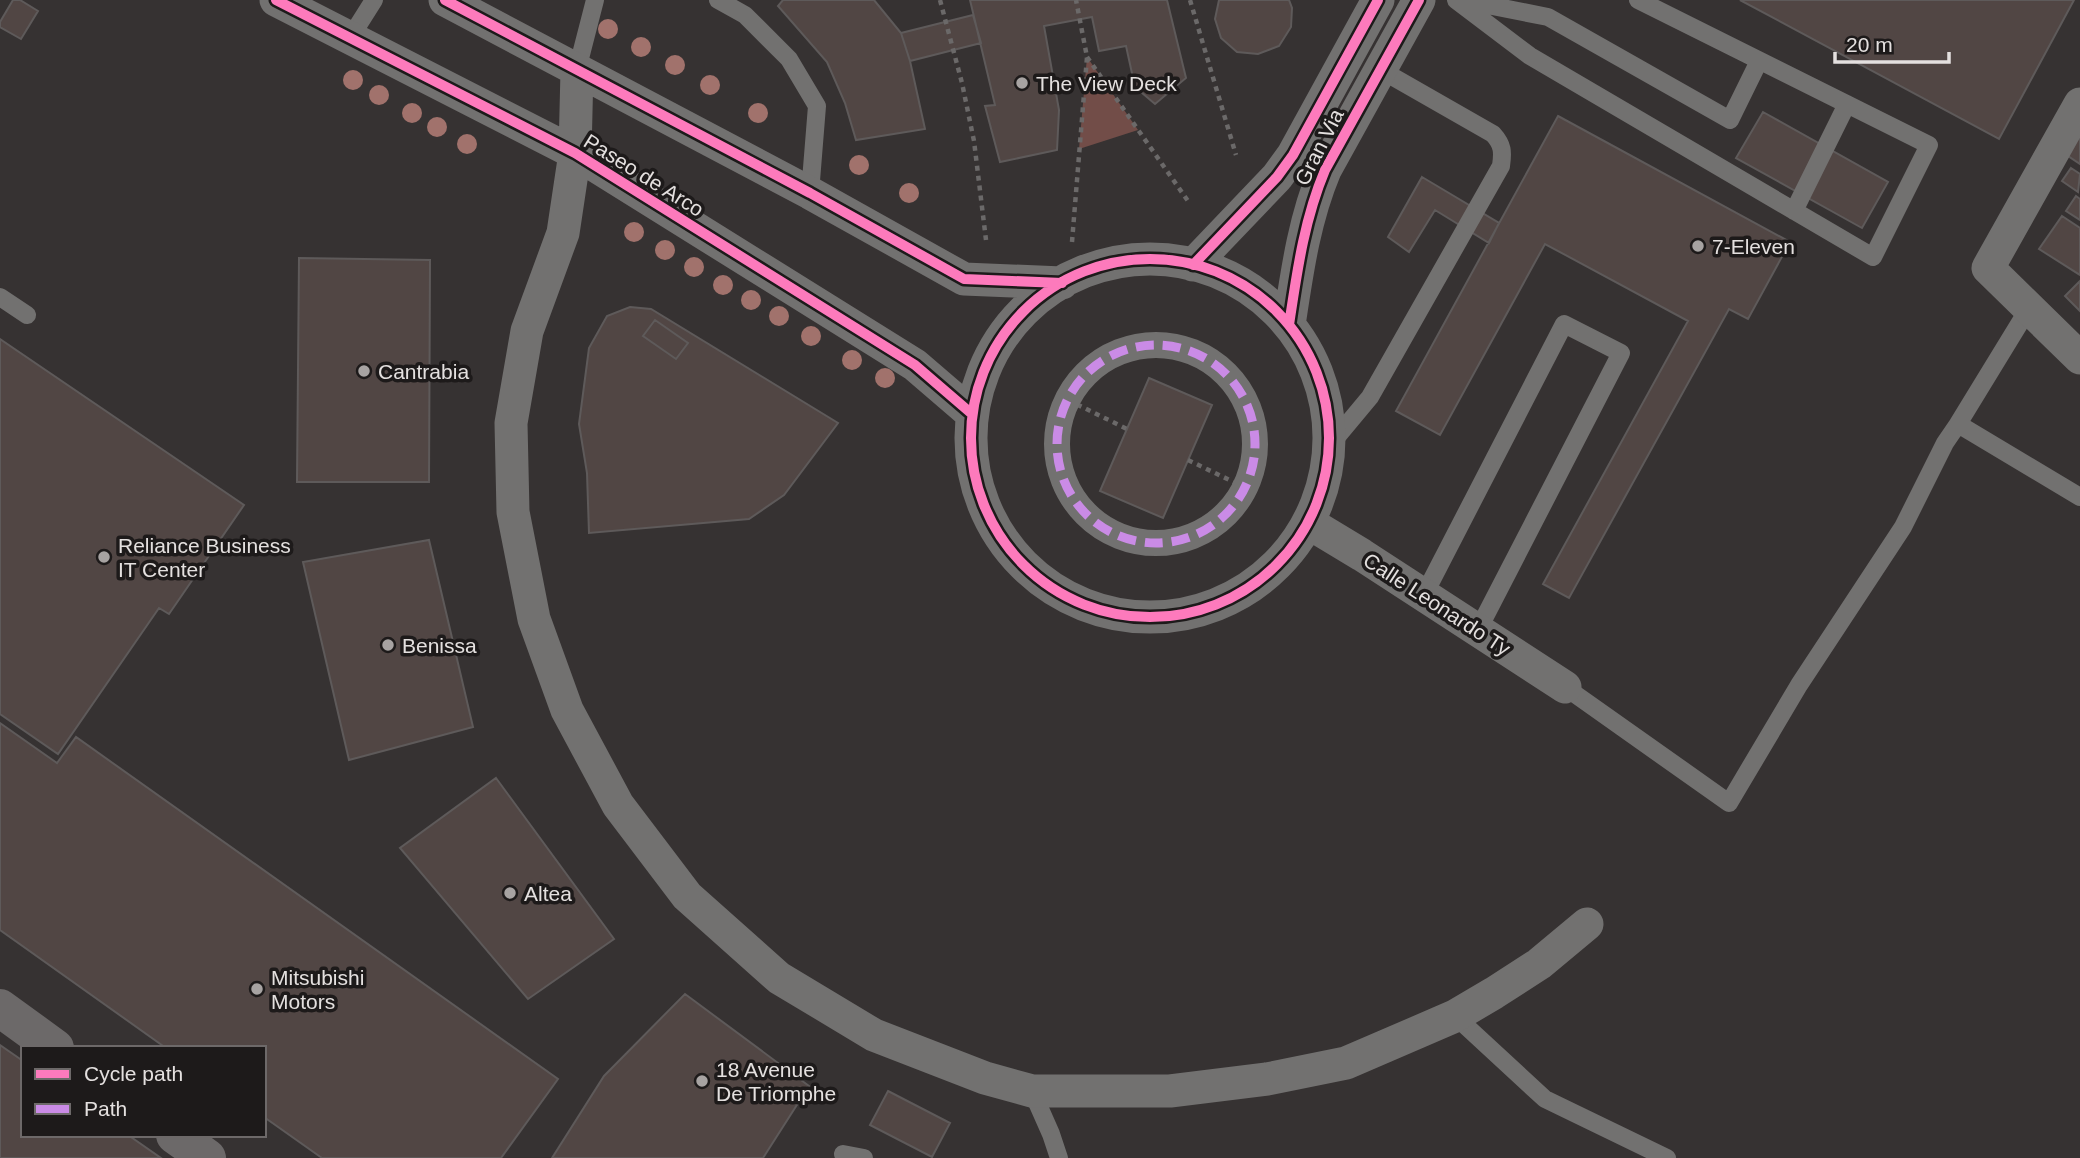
<svg xmlns="http://www.w3.org/2000/svg" width="2080" height="1158" font-family="Arial,sans-serif">
	<rect width="100%" height="100%" fill="#363232"/>
	<path fill="#724d48" d="M 1087,57 L 1138,130 L 1079,149 Z"/>
	<path fill="#514644" stroke="#5e5a5a" stroke-width="2" d="M 13,0 L 20,0 L 38,11 L 21,39 L 0,27 L 0,22 Z
		M 783,0 L 874,0 L 901,33 L 910,61 L 925,129 L 856,140 L 845,103 L 827,62 L 778,6 Z
		M 970,0 L 1167,0 L 1186,78 L 1155,104 L 1135,87 L 1126,46 L 1099,51 L 1092,17 L 1044,26 L 1059,110 L 1057,150 L 1000,162 L 985,106 L 995,105 Z
		M 1219,0 L 1289,0 L 1292,8 L 1291,27 L 1279,46 L 1258,54 L 1237,52 L 1221,38 L 1215,19 Z
		M 1740,0 L 2074,0 L 1999,139 Z
		M 973,15 L 981,43 L 910,61 L 901,33 Z
		M 1763,112 L 1888,182 L 1862,228 L 1736,158 Z
		M 1558,116 L 1790,242 L 1748,319 L 1729,309 L 1569,598 L 1543,584 L 1688,321 L 1545,244 L 1440,435 L 1396,411 Z
		M 2080,132 L 2080,164 L 2065,154 Z
		M 2071,168 L 2080,174 L 2078,192 L 2062,181 Z
		M 1422,177 L 1499,223 L 1489,243 L 1435,210 L 1409,252 L 1388,237 Z
		M 2076,196 L 2080,199 L 2080,220 L 2066,211 Z
		M 2062,216 L 2080,228 L 2080,275 L 2039,249 Z
		M 299,258 L 430,260 L 429,482 L 297,482 Z
		M 2080,281 L 2080,311 L 2065,296 Z
		M 630,307 L 651,309 L 838,423 L 784,495 L 749,519 L 589,533 L 587,473 L 579,424 L 589,348 L 607,316 Z
		M 655,320 L 688,343 L 676,359 L 643,336 Z
		M 0,339 L 244,505 L 169,614 L 159,608 L 58,754 L 0,714 Z
		M 1149,378 L 1212,405 L 1163,518 L 1100,491 Z
		M 429,540 L 473,727 L 349,760 L 303,562 Z
		M 0,723 L 57,763 L 76,737 L 558,1079 L 501,1158 L 322,1158 L 264,1117 L 264,1048 L 166,1048 L 0,930 Z
		M 496,778 L 614,939 L 528,999 L 400,848 Z
		M 685,994 L 809,1086 L 763,1158 L 552,1158 L 604,1076 Z
		M 0,1045 L 23,1061 L 23,1135 L 128,1135 L 161,1158 L 0,1158 Z
		M 888,1091 L 950,1123 L 932,1157 L 870,1125 Z"/>
	<g fill="none" stroke-linecap="round" stroke-linejoin="round">
		<path stroke="#6b6969" stroke-width="4.5" stroke-dasharray="5 5" stroke-linecap="butt" d="M 940,0 L 962,83 L 974,141 L 986,240
			M 1190,0 L 1236,155
			M 1087,57 L 1188,201
			M 1072,242 L 1087,57 L 1076,0
			M 1068,400 L 1127,429
			M 1188,460 L 1246,488"/>
		<path stroke="#727170" stroke-width="18" d="M 718,0 L 745,15 L 789,59 L 817,106 L 810,193
			M 1456,0 L 1530,56 L 1873,257 L 1929,145 L 1638,0
			M 1462,0 L 1548,17 L 1730,120 L 1759,61
			M 350,38 L 374,0
			M 577,70 L 595,0
			M 1794,211 L 1847,104
			M 0,297 L 27,315
			M 2029,308 L 1958,424 L 2080,497
			M 1330,445 L 1370,397 L 1501,166 C 1503,152 1503,145 1493,134 L 1381,70
			M 1424,595 L 1564,324 L 1621,353 L 1478,630
			M 1565,687 L 1729,803 L 1799,685 L 1903,527 L 1945,443 L 1958,424
			M 1455,1016 L 1545,1099 L 1667,1158
			M 1032,1091 L 1051,1134 L 1059,1158
			M 843,1154 L 864,1158"/>
		<path stroke="#727170" stroke-width="26" d="M1057 444a99 99 0 1 1 198 0a99 99 0 1 1-198 0Z"/>
		<path stroke="#727170" stroke-width="33" d="M 276,0 L 575,153 L 915,365 L 972,414
			M 445,0 L 810,193 L 964,279 L 1062,283
			M 577,70 L 575,153 L 563,233 L 527,331 L 511,423 L 513,512 L 534,619 L 567,710 L 618,805 L 687,896 L 779,978 L 874,1035 L 985,1078 L 1032,1091 L 1170,1091 L 1267,1079 L 1346,1063 L 1455,1016 L 1494,993 L 1539,964 L 1587,924
			M 2080,104 L 1988,268 L 2080,358
			M971 438a179 179 0 1 1 358 0a179 179 0 1 1-358 0Z
			M 1193,265 L 1277,177 L 1293,155 L 1378,0
			M 1289,325 C 1297,272 1304,220 1325,170 L 1419,0
			M 1309,523 L 1362,555 L 1565,687"/>
		<path stroke="#6c6969" stroke-width="38" d="M 0,1008 L 55,1048
			M 175,1135 L 207,1158"/>
		<path stroke="#ca8be6" stroke-width="9" stroke-dasharray="18 9" stroke-linecap="butt" d="M1057 444a99 99 0 1 1 198 0a99 99 0 1 1-198 0Z"/>
		<g stroke="#1d1a1a" stroke-width="15">
			<path id="cycleway" d="M 276,0 L 575,153 L 915,365 L 972,414
				M 445,0 L 810,193 L 964,279 L 1062,283
				M971 438a179 179 0 1 1 358 0a179 179 0 1 1-358 0Z
				M 1193,265 L 1277,177 L 1293,155 L 1378,0
				M 1289,325 C 1297,272 1304,220 1325,170 L 1419,0"/>
		</g>
		<use href="#cycleway" stroke="#fd7abc" stroke-width="10"/>
	</g>
	<g fill="#a1726c">
		<circle cx="608" cy="29" r="10"/>
		<circle cx="641" cy="47" r="10"/>
		<circle cx="675" cy="65" r="10"/>
		<circle cx="353" cy="80" r="10"/>
		<circle cx="710" cy="85" r="10"/>
		<circle cx="379" cy="95" r="10"/>
		<circle cx="412" cy="113" r="10"/>
		<circle cx="758" cy="113" r="10"/>
		<circle cx="437" cy="127" r="10"/>
		<circle cx="467" cy="144" r="10"/>
		<circle cx="859" cy="165" r="10"/>
		<circle cx="909" cy="193" r="10"/>
		<circle cx="634" cy="232" r="10"/>
		<circle cx="665" cy="250" r="10"/>
		<circle cx="694" cy="267" r="10"/>
		<circle cx="723" cy="285" r="10"/>
		<circle cx="751" cy="300" r="10"/>
		<circle cx="779" cy="316" r="10"/>
		<circle cx="811" cy="336" r="10"/>
		<circle cx="852" cy="360" r="10"/>
		<circle cx="885" cy="378" r="10"/>
	</g>
	<g fill="#a7a3a2" stroke="#1d1a1a" stroke-width="2.5">
		<circle cx="1022" cy="83" r="7"/>
		<circle cx="1698" cy="246" r="7"/>
		<circle cx="364" cy="371" r="7"/>
		<circle cx="104" cy="557" r="7"/>
		<circle cx="388" cy="645" r="7"/>
		<circle cx="510" cy="893" r="7"/>
		<circle cx="257" cy="989" r="7"/>
		<circle cx="702" cy="1081" r="7"/>
	</g>
	<g text-anchor="middle" dominant-baseline="central" stroke-width="7" stroke-linejoin="round" paint-order="stroke">
		<g font-size="21" fill="#e4e0df" stroke="#1d1a1a" text-anchor="start">
			<text x="1036" y="83">The View Deck</text>
			<text x="1712" y="246">7-Eleven</text>
			<text x="378" y="371">Cantrabia</text>
			<text x="118" y="545">Reliance Business<tspan x="118" dy="24">IT Center</tspan></text>
			<text x="402" y="645">Benissa</text>
			<text x="524" y="893">Altea</text>
			<text x="271" y="977">Mitsubishi<tspan x="271" dy="24">Motors</tspan></text>
			<text x="716" y="1069">18 Avenue<tspan x="716" dy="24">De Triomphe</tspan></text>
		</g>
		<g font-size="21" fill="#e4e0df" stroke="#1d1a1a">
			<text transform="translate(1319 147) rotate(-63)">Gran Via</text>
			<text transform="translate(644 175) rotate(32)">Paseo de Arco</text>
			<text transform="translate(1437 604) rotate(33)">Calle Leonardo Ty</text>
		</g>
	</g>
	<rect x="21" y="1046" width="245" height="91" fill="#1d1a1a" stroke="#6d6969" stroke-width="2"/>
	<rect x="35" y="1069" width="35" height="10" fill="#fd7abc" stroke="#6d6969" stroke-width="2"/>
	<text x="84" y="1081" font-size="21" fill="#e4e0df">Cycle path</text>
	<rect x="35" y="1104" width="35" height="10" fill="#ca8be6" stroke="#6d6969" stroke-width="2"/>
	<text x="84" y="1116" font-size="21" fill="#e4e0df">Path</text>
	<path d="M1835 52v10h114v-10" fill="none" stroke="#e4e0df" stroke-width="3.5"/>
	<text x="1846" y="52" font-size="21" fill="#e4e0df" stroke="#1d1a1a" stroke-width="5" paint-order="stroke">20 m</text>
</svg>
